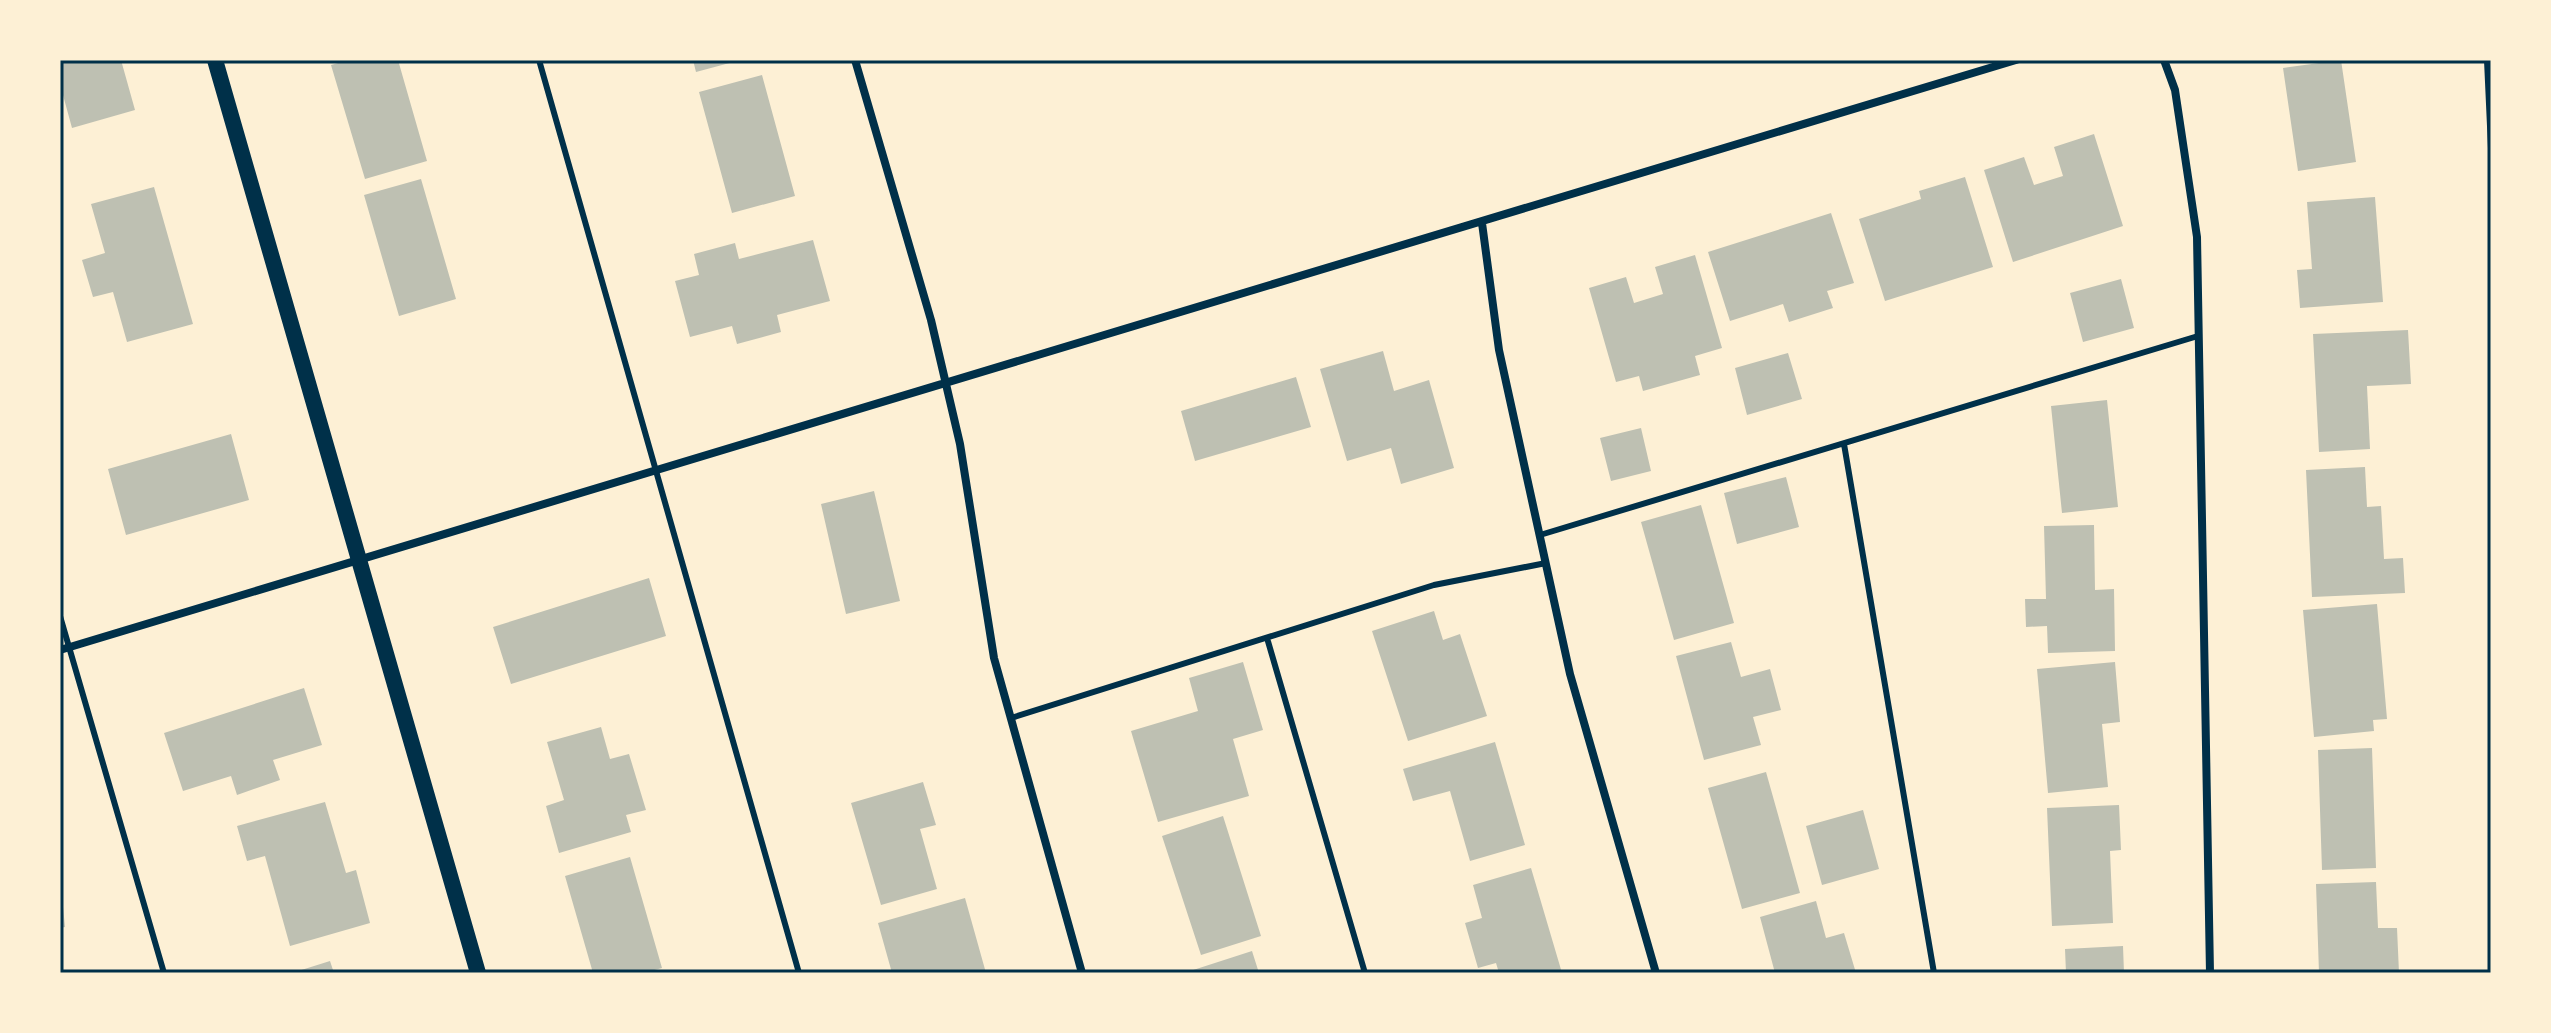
<svg xmlns="http://www.w3.org/2000/svg" width="2551" height="1033" font-family="'Asap Condensed',sans-serif">
	<rect width="100%" height="100%" fill="#fdf0d5"/>
	<path fill="#bec0b2" d="M 60,60 L 121,60 L 135,110 L 72,128 L 60,84 Z
		M 349,60 L 398,60 L 427,161 L 365,179 L 331,65 Z
		M 693,60 L 736,60 L 737,61 L 696,72 Z
		M 2341,60 L 2356,162 L 2298,171 L 2283,68 Z
		M 762,75 L 795,196 L 732,213 L 699,92 Z
		M 2094,134 L 2123,226 L 2013,262 L 1984,170 L 2024,157 L 2034,185 L 2063,176 L 2054,147 Z
		M 1965,177 L 1993,267 L 1885,301 L 1859,219 L 1921,199 L 1919,191 Z
		M 421,179 L 456,299 L 399,316 L 364,195 Z
		M 154,187 L 193,324 L 127,342 L 113,292 L 93,297 L 82,260 L 105,253 L 91,204 Z
		M 2375,197 L 2383,302 L 2300,308 L 2297,270 L 2312,269 L 2307,202 Z
		M 1831,213 L 1854,283 L 1827,291 L 1833,308 L 1789,322 L 1783,304 L 1730,321 L 1708,252 Z
		M 813,240 L 830,301 L 777,315 L 781,332 L 737,344 L 732,326 L 690,337 L 675,281 L 699,275 L 694,254 L 735,243 L 739,259 Z
		M 1695,255 L 1722,348 L 1695,356 L 1700,375 L 1643,391 L 1639,376 L 1616,382 L 1589,288 L 1626,277 L 1634,303 L 1663,294 L 1655,267 Z
		M 2121,279 L 2134,328 L 2083,342 L 2070,293 Z
		M 2408,330 L 2411,384 L 2367,386 L 2370,449 L 2319,452 L 2313,334 Z
		M 1383,351 L 1394,391 L 1429,380 L 1454,468 L 1401,484 L 1391,448 L 1347,461 L 1320,369 Z
		M 1788,353 L 1802,399 L 1747,415 L 1735,368 Z
		M 1296,377 L 1311,427 L 1195,461 L 1181,411 Z
		M 2107,400 L 2118,507 L 2062,513 L 2051,406 Z
		M 1641,428 L 1651,471 L 1611,481 L 1600,438 Z
		M 231,434 L 249,500 L 126,535 L 108,469 Z
		M 2365,467 L 2367,507 L 2381,506 L 2384,559 L 2403,558 L 2405,593 L 2312,597 L 2306,470 Z
		M 1786,477 L 1799,527 L 1737,544 L 1724,493 Z
		M 874,491 L 900,601 L 846,614 L 821,504 Z
		M 1701,505 L 1734,623 L 1674,640 L 1641,522 Z
		M 2094,525 L 2095,590 L 2114,589 L 2115,651 L 2048,653 L 2047,626 L 2026,627 L 2025,599 L 2046,599 L 2044,526 Z
		M 649,578 L 666,636 L 511,684 L 493,627 Z
		M 2377,604 L 2387,719 L 2373,720 L 2374,731 L 2314,737 L 2303,610 Z
		M 1434,611 L 1443,640 L 1460,634 L 1487,716 L 1408,741 L 1372,631 Z
		M 1731,642 L 1741,677 L 1770,669 L 1781,710 L 1753,717 L 1761,745 L 1704,760 L 1676,656 Z
		M 1243,662 L 1263,730 L 1233,739 L 1249,796 L 1158,822 L 1131,731 L 1198,711 L 1189,678 Z
		M 2115,662 L 2120,722 L 2102,724 L 2108,787 L 2048,793 L 2037,669 Z
		M 304,688 L 322,745 L 273,760 L 280,780 L 237,795 L 231,776 L 183,791 L 164,733 Z
		M 601,727 L 610,759 L 629,754 L 646,810 L 626,815 L 631,832 L 559,853 L 546,806 L 564,800 L 547,742 Z
		M 1495,742 L 1525,845 L 1470,861 L 1450,791 L 1413,801 L 1403,769 Z
		M 2372,748 L 2376,868 L 2322,870 L 2318,750 Z
		M 1766,772 L 1800,893 L 1742,909 L 1708,788 Z
		M 923,782 L 936,825 L 920,829 L 937,889 L 881,905 L 851,803 Z
		M 325,802 L 346,873 L 356,870 L 370,923 L 290,946 L 265,856 L 247,861 L 237,826 Z
		M 2119,805 L 2121,850 L 2110,851 L 2113,923 L 2052,926 L 2047,808 Z
		M 1863,810 L 1879,869 L 1822,885 L 1806,826 Z
		M 1223,816 L 1261,936 L 1201,955 L 1162,836 Z
		M 630,857 L 662,968 L 643,973 L 593,973 L 565,876 Z
		M 1531,868 L 1562,973 L 1499,973 L 1496,963 L 1478,968 L 1465,923 L 1482,918 L 1473,885 Z
		M 60,877 L 65,927 L 60,928 Z
		M 2376,882 L 2378,928 L 2397,928 L 2399,973 L 2319,973 L 2316,884 Z
		M 965,898 L 986,973 L 892,973 L 878,923 Z
		M 1816,901 L 1826,938 L 1844,933 L 1856,973 L 1775,973 L 1760,917 Z
		M 2123,946 L 2124,973 L 2066,973 L 2065,949 Z
		M 1252,951 L 1259,973 L 1187,973 L 1187,972 Z
		M 330,961 L 334,973 L 295,973 L 295,972 Z"/>
	<g fill="none" stroke-linecap="round" stroke-linejoin="round">
		<path stroke="#003049" stroke-width="6" d="M 539,60 L 799,973
			M 2487,60 L 2491,148
			M 1844,444 L 1934,973
			M 1540,535 L 2198,336
			M 60,616 L 164,973
			M 1267,638 L 1365,973
			M 1011,718 L 1434,585 L 1546,563"/>
		<path stroke="#003049" stroke-width="8" d="M 855,60 L 931,320 L 960,444 L 994,658 L 1082,973
			M 2164,60 L 2175,90 L 2197,237 L 2210,973
			M 1482,223 L 1499,350 L 1570,674 L 1656,973
			M 60,650 L 2016,60"/>
		<path stroke="#003049" stroke-width="16" d="M 215,60 L 478,973"/>
	</g>
	<rect width="2551" height="1033" fill="none" stroke="#fdf0d5" stroke-width="124"/>
	<rect x="62" y="62" width="2427" height="909" fill="none" stroke="#003049" stroke-width="3"/>
</svg>
